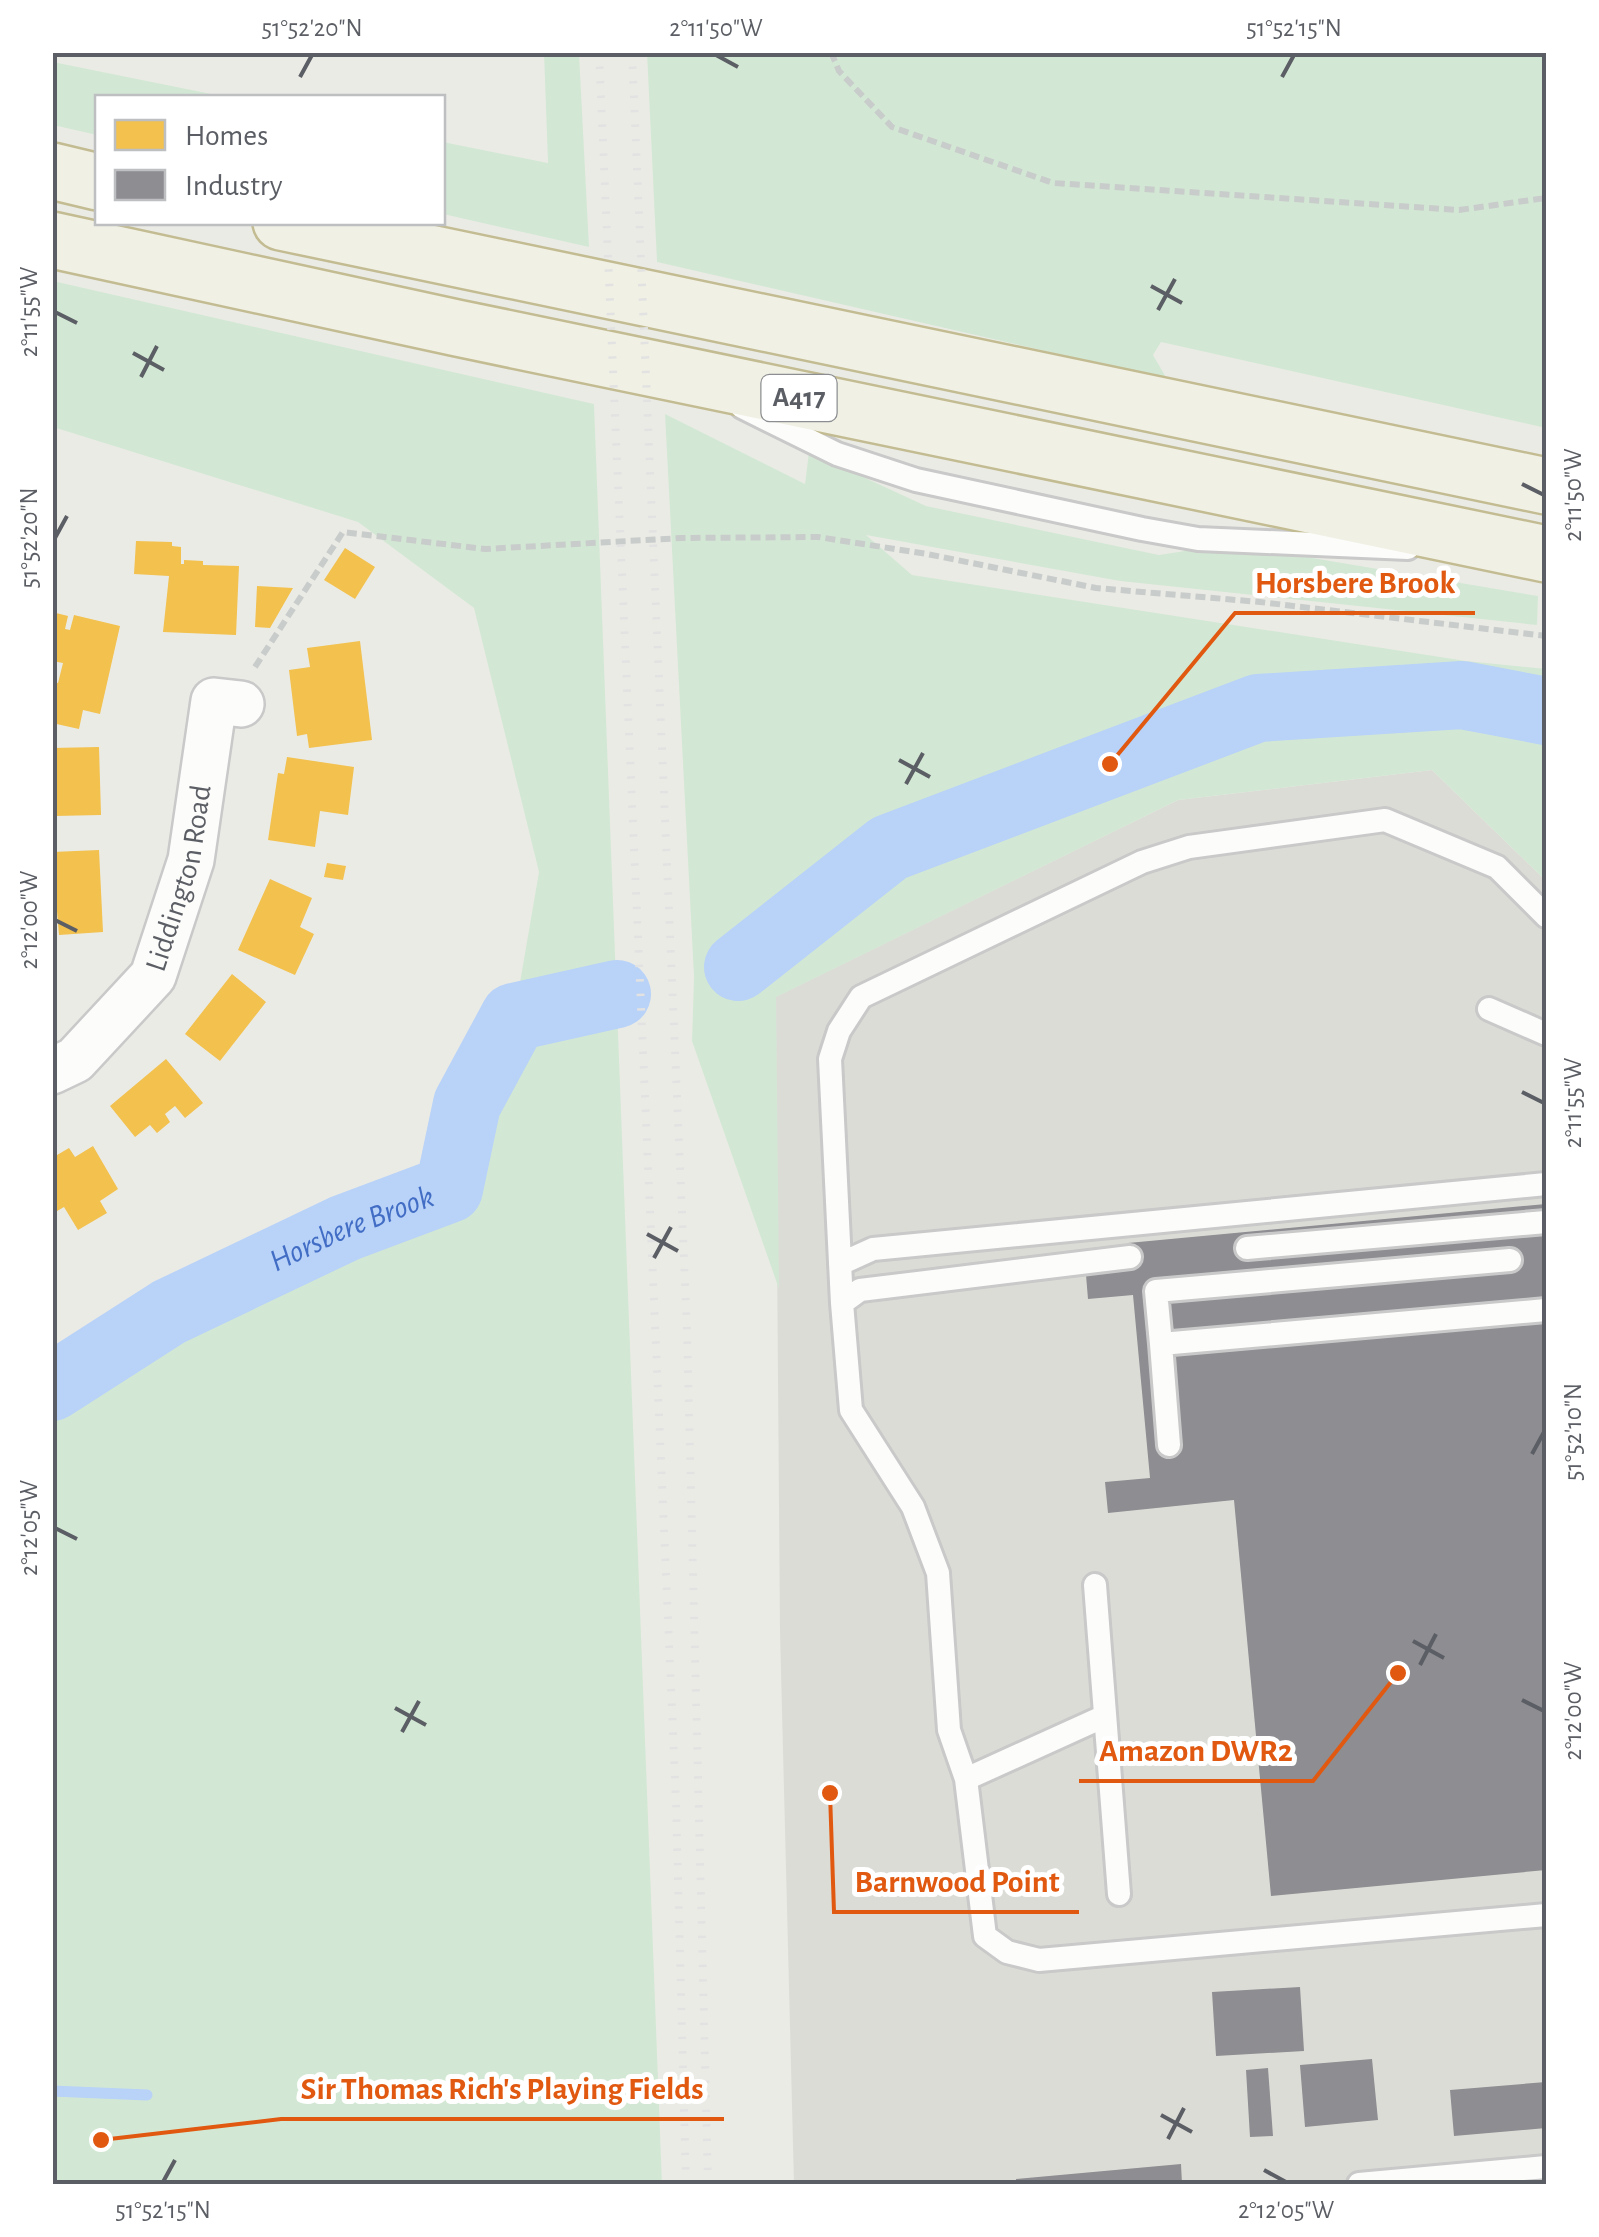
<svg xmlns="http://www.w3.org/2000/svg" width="1599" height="2237" font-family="'Alegreya Sans',sans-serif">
	<rect width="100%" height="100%" fill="#ebebe6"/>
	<path fill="#dcdcd7" d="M 1432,770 L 1546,881 L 1546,2184 L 794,2184 L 780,1632 L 775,997 L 1178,800 Z"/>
	<path fill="#d3e8d4" d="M 544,53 L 579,53 L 589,247 L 443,214 L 443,142 L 548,163 Z
		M 647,53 L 1546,53 L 1546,428 L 1161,342 L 1153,355 L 1167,379 L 657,262 Z
		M 53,62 L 226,97 L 98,98 L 97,135 L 53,125 Z
		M 53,281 L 594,404 L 662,2184 L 53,2184 L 53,1387 L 169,1312 L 345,1228 L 449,1189 L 467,1104 L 514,1017 L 539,872 L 474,608 L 358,522 L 53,427 Z
		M 665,414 L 805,484 L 809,452 L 926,506 L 1159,555 L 1197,549 L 1283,553 L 1538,596 L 1537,625 L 1120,581 L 866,535 L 912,575 L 1466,661 L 1546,669 L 1546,881 L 1432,770 L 1178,800 L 776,997 L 779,1289 L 692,1041 L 694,977 Z"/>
	<path fill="#f2c14e" d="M 136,541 L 172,542 L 172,546 L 181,547 L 181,564 L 184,564 L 184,560 L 203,561 L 203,565 L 239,566 L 236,635 L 163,632 L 169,576 L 134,574 Z
		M 345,548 L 375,567 L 355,599 L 324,580 Z
		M 257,586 L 293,588 L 270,628 L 255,627 Z
		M 52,612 L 68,616 L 65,629 L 70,630 L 74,615 L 120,626 L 100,714 L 83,710 L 79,729 L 52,723 L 52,681 L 58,683 L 63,663 L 52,661 L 57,638 L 52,637 Z
		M 360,641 L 372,740 L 309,748 L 307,734 L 297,736 L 289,670 L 310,667 L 307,648 Z
		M 99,747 L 101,815 L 55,816 L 52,748 Z
		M 287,757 L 354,767 L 348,815 L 320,811 L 315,847 L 268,840 L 278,773 L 284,774 Z
		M 99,850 L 103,932 L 59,935 L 52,852 Z
		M 327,863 L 346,866 L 343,880 L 324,877 Z
		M 270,879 L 312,898 L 300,927 L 314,934 L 295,975 L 238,950 Z
		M 232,974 L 266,1002 L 220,1061 L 185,1034 Z
		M 166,1059 L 203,1103 L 185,1118 L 175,1106 L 165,1114 L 170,1122 L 157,1133 L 150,1125 L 135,1137 L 110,1106 Z
		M 93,1146 L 118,1189 L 100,1201 L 107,1213 L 78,1230 L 64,1207 L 52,1214 L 52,1158 L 69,1148 L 75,1157 Z"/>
	<path fill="#8d8d92" d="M 1546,1204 L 1546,1870 L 1271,1896 L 1234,1500 L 1108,1513 L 1105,1482 L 1150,1478 L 1133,1295 L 1088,1299 L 1086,1275 L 1131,1270 L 1128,1243 Z
		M 1300,1987 L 1304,2051 L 1216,2056 L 1212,1992 Z
		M 1372,2059 L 1378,2120 L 1305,2127 L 1300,2065 Z
		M 1268,2068 L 1273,2136 L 1250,2137 L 1246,2070 Z
		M 1546,2082 L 1546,2128 L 1454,2136 L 1450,2090 Z
		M 1181,2164 L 1182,2184 L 1016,2184 L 1016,2179 Z"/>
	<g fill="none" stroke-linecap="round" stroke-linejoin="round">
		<path stroke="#b8d2f8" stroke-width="11" d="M 52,2091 L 147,2095"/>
		<g stroke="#b8d2f8" stroke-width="68">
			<path d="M 738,967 L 889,848 L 1258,708 L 1462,695 L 1546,711"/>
			<path id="s1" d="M 52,1387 L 169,1312 L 345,1228 L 449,1189 L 467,1104 L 514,1017 L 617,994"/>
		</g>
		<g stroke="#c8c9c8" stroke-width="28">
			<path id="service" d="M 742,407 L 837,454 L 916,480 L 1142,529 L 1198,539 L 1408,548
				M 1546,916 L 1497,867 L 1385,820 L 1189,847 L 1142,862 L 861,997 L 839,1031 L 830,1059 L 842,1303 L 851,1410 L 913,1507 L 938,1573 L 949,1730 L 966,1779 L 985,1936 L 1007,1952 L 1039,1960 L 1546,1915
				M 1489,1009 L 1546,1034
				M 1247,1248 L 1546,1222
				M 840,1264 L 873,1249 L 1546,1184
				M 842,1303 L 860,1290 L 1130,1257
				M 1161,1344 L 1156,1291 L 1510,1260
				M 1169,1445 L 1161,1344 L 1546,1310
				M 1095,1585 L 1119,1894
				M 966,1779 L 1105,1716
				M 1359,2184 L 1546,2167"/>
		</g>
		<g stroke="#c8c9c8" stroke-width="50">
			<g id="minor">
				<path id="s2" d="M 52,1071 L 75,1060 L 153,976 L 191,860 L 214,701 L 241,704"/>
			</g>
		</g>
		<g stroke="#c3bc92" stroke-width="60">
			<path id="trunk" d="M 52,171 L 98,182
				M 281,222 L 1546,486
				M 52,240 L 457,328 L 1546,554"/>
		</g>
		<path stroke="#c8cccb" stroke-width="6" stroke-dasharray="10 5" stroke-linecap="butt" d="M 831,52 L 839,71 L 892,127 L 1053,183 L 1459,210 L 1546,198
			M 255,667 L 343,532 L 485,549 L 682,538 L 818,537 L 927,554 L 1096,588 L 1260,602 L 1546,636"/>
		<use href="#service" stroke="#fcfcfb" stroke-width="22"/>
		<use href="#minor" stroke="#fcfcfb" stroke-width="45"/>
		<use href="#trunk" stroke="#f1f0e4" stroke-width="55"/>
		<path stroke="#e2e2e2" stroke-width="8" stroke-dasharray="2.5 12" stroke-linecap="butt" d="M 599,52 L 676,1801 L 686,2184
			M 632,52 L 687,1329 L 708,2184"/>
	</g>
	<path fill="none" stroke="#5b5e64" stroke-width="4" d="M 716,55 L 738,67M 300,77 L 312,55M 1282,77 L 1294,55M 1151,286 L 1182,303M 1158,310 L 1175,279M 55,312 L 77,323M 133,353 L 164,370M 141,377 L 157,346M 1522,484 L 1544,495M 55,538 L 67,516M 899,760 L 930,777M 906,784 L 923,753M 55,920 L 77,931M 1522,1092 L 1544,1103M 647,1234 L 678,1251M 654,1258 L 671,1227M 1532,1454 L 1544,1432M 55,1528 L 77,1539M 1413,1641 L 1444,1658M 1420,1665 L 1436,1634M 1522,1700 L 1544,1711M 395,1708 L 426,1725M 402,1732 L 419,1701M 1161,2115 L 1192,2132M 1168,2139 L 1184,2108M 1264,2170 L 1286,2182M 163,2182 L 175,2160"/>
	<g text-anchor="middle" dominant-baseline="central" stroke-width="10" stroke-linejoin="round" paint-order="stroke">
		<rect fill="#fff" stroke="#8c8e92" stroke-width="2.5" x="761.5" y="375" width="75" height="46" rx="8"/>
		<g font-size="28" font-weight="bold" fill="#5b5e64">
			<text x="799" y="398">A417</text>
		</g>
		<g font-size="30" fill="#5b5e64" stroke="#fff">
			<text stroke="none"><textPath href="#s2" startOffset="242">Liddington Road</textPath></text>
		</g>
		<g font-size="32" font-style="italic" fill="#426dc5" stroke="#fff">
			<text stroke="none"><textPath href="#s1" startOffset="340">Horsbere Brook</textPath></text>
		</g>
	</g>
	<path fill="none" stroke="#e15910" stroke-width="4" d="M1110 764L1235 613H1475M1398 1673L1313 1781H1079M830 1793L834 1912H1079M101 2140L281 2119H724"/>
	<g fill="#e15910" stroke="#fff" stroke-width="4">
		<circle cx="1110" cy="764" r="10"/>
		<circle cx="1398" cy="1673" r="10"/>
		<circle cx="830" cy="1793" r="10"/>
		<circle cx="101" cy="2140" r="10"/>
	</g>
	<g font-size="32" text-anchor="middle" font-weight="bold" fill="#e15910" stroke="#fff" stroke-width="10" stroke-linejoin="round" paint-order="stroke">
		<text x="1355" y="593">Horsbere Brook</text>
		<text x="1196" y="1761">Amazon DWR2</text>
		<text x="957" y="1892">Barnwood Point</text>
		<text x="502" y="2099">Sir Thomas Rich's Playing Fields</text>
	</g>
	<rect width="1599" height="2237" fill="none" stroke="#ffffff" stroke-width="110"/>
	<rect x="95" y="95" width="350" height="130" fill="#ffffff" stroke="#bdbfc1" stroke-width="2.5"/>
	<rect x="115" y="120" width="50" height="30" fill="#f2c14e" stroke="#bdbfc1" stroke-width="2.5"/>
	<text x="185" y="145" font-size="30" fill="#5b5e64">Homes</text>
	<rect x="115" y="170" width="50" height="30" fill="#8d8d92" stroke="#bdbfc1" stroke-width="2.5"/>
	<text x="185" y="195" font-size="30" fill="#5b5e64">Industry</text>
	<rect x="55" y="55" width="1489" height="2127" fill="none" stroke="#5b5e64" stroke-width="4"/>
	<g font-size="25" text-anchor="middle" fill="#5b5e64">
		<text x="312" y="36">51°52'20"N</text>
		<text x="716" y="36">2°11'50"W</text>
		<text x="1294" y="36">51°52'15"N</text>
		<text transform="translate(28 312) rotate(-90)" y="9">2°11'55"W</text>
		<text transform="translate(1572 495) rotate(-90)" y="9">2°11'50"W</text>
		<text transform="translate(28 538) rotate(-90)" y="9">51°52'20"N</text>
		<text transform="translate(28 920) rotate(-90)" y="9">2°12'00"W</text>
		<text transform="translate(1572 1103) rotate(-90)" y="9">2°11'55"W</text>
		<text transform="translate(1572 1432) rotate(-90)" y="9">51°52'10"N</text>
		<text transform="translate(28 1528) rotate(-90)" y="9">2°12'05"W</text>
		<text transform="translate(1572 1711) rotate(-90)" y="9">2°12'00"W</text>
		<text x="163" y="2218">51°52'15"N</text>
		<text x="1286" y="2218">2°12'05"W</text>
	</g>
</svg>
